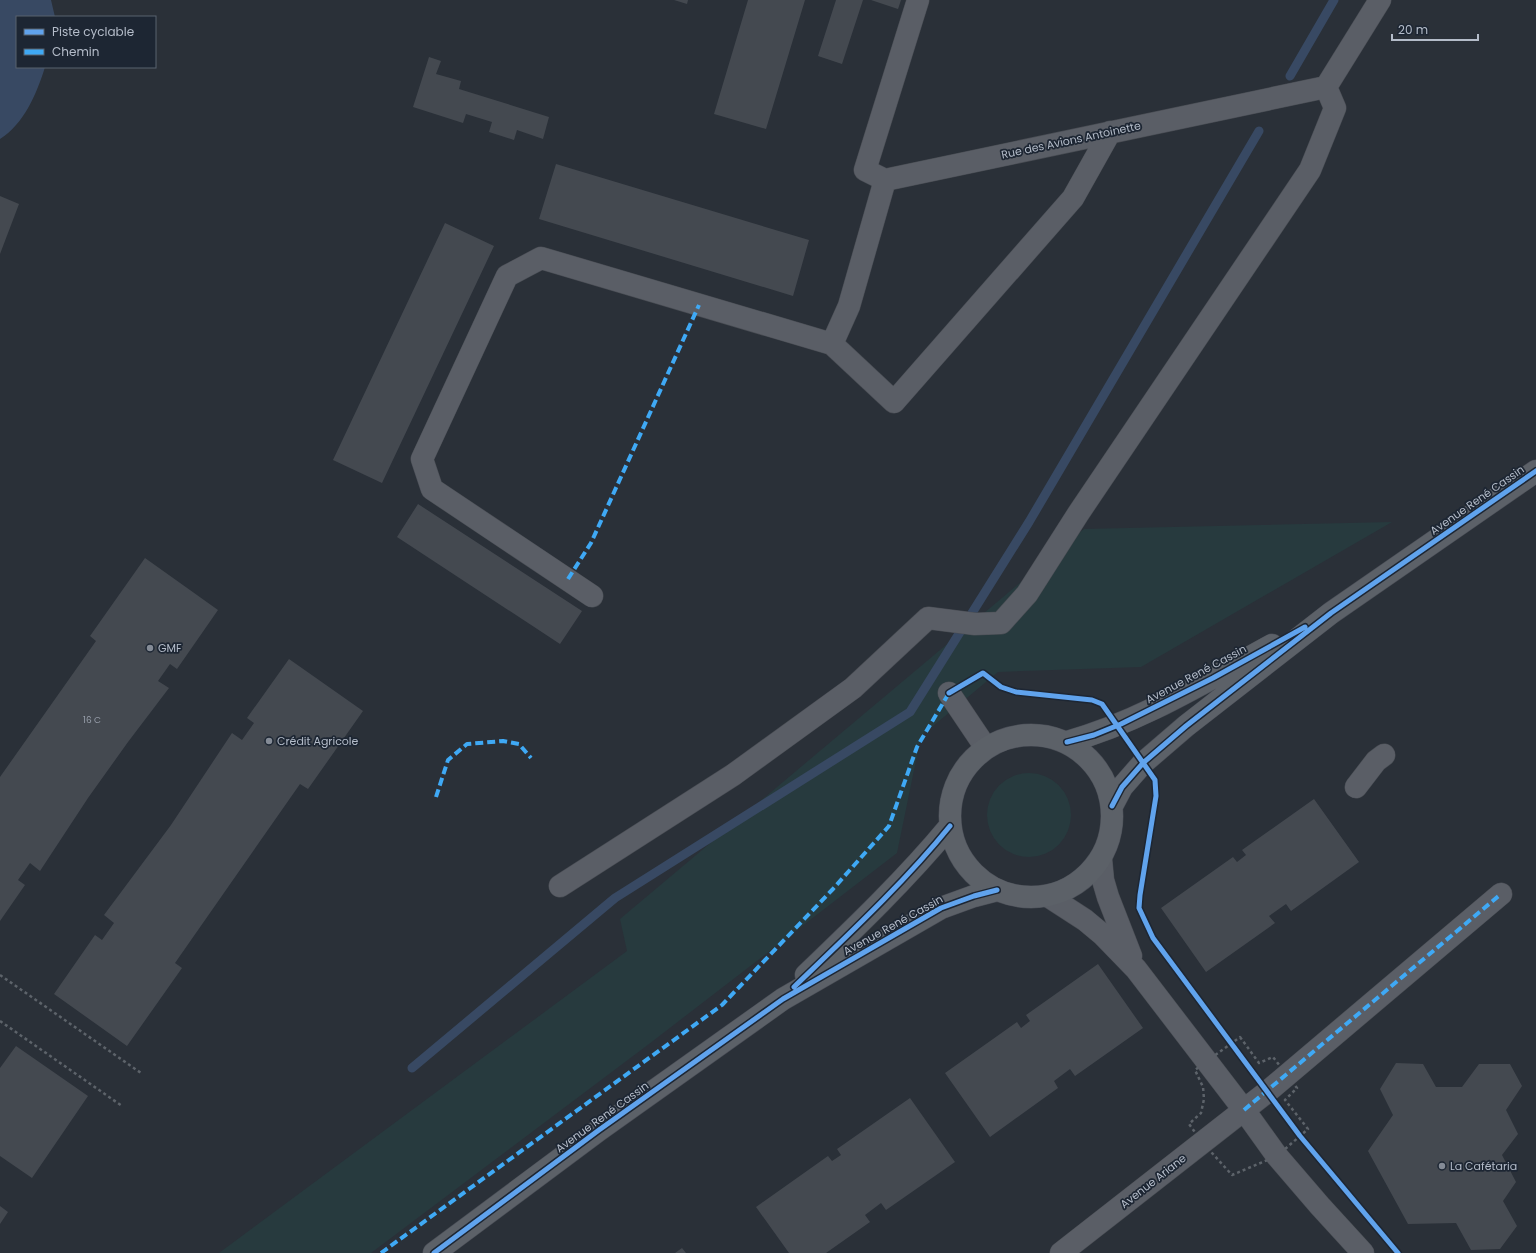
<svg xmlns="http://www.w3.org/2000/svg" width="1536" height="1253" font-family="Poppins,sans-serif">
	<rect width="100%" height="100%" fill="#2a3038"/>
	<path fill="#273a3e" d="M 1392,522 L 1141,667 L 998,672 L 921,736 L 897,853 L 649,1044 L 371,1253 L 219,1253 L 627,951 L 620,919 L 1084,529 Z
		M987 815a42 42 0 1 1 84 0a42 42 0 1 1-84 0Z"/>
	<path fill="#384963" d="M 0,0 L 51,0 L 55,17 L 17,17 L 17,67 L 45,67 C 37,93 24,124 0,139 Z"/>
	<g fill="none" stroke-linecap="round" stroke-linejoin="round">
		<path stroke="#384963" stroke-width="9" d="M 1290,76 L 1334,0
			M 412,1068 L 615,898 L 910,712 L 1029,522 L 1259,131"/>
	</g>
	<path fill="#444950" d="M 674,0 L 688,0 L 687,4 Z
		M 748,0 L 805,0 L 766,129 L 714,114 Z
		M 836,0 L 863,0 L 842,64 L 818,56 Z
		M 871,0 L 901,0 L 898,9 Z
		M 429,57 L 441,61 L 436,74 L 461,81 L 459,89 L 549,117 L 543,139 L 517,130 L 514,140 L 489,132 L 492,122 L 466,114 L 463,123 L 413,107 Z
		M 556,164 L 809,240 L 793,296 L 539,219 Z
		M 0,196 L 19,204 L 0,254 Z
		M 445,223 L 494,246 L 382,483 L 333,460 Z
		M 418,504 L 582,611 L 560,644 L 397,537 Z
		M 145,558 L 218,610 L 177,669 L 170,664 L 158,681 L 169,688 L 128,742 L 88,798 L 40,871 L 30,863 L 18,880 L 25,885 L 0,921 L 0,777 L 96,641 L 90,636 Z
		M 289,659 L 363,711 L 308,789 L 300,784 L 175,963 L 182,968 L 127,1046 L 54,994 L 95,935 L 102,940 L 114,923 L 104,915 L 171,825 L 232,733 L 242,740 L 254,723 L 247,718 Z
		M 1314,799 L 1359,862 L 1291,911 L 1286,904 L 1269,916 L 1275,923 L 1206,972 L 1161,908 L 1233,857 L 1237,862 L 1246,855 L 1242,850 Z
		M 1098,964 L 1143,1028 L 1075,1076 L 1070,1069 L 1054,1081 L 1058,1088 L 990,1137 L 945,1073 L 1017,1022 L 1021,1028 L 1030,1021 L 1026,1015 Z
		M 16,1046 L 88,1096 L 32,1178 L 0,1156 L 0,1068 Z
		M 1396,1063 L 1423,1064 L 1436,1087 L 1462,1087 L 1479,1064 L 1510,1064 L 1522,1086 L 1506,1110 L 1518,1134 L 1502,1155 L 1516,1182 L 1503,1201 L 1517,1226 L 1500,1249 L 1471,1250 L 1456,1223 L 1408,1224 L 1368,1151 L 1393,1115 L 1380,1089 Z
		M 910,1098 L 955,1162 L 886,1210 L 881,1203 L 865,1215 L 870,1222 L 826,1253 L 789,1253 L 756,1207 L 828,1156 L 832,1161 L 841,1155 L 837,1149 Z
		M 0,1206 L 8,1212 L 0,1224 Z
		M 682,1248 L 686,1253 L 675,1253 Z"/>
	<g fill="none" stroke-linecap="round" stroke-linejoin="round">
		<g stroke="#484c53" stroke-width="23">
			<path id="minor" d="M 885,180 L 865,170 L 918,0
				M 832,344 L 849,306 L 885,180 L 1326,87 L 1380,0
				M 592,596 L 432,489 L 422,459 L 507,276 L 541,258 L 832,344 L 894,402 L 1073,198 L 1110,132
				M 949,693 L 986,748
				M 1356,787 L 1376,761 L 1384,755
				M 1101,859 L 1103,880 L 1108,897 L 1131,956
				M 560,886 L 733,775 L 853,688 L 928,618 L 975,624 L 1001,623 L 1027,594 L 1078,514 L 1310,170 L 1335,108 L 1326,87
				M 1048,896 L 1085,920 L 1103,935 L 1136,969 L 1244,1110 L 1277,1156 L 1320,1206 L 1363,1253
				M 1061,1253 L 1267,1092 L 1501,894"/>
		</g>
		<g stroke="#484c55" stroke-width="23">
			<path id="major" d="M950 816a81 81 0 1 1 162 0a81 81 0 1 1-162 0Z
				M 1067,742 C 1140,722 1206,681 1272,645
				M 1112,806 L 1122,787 L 1143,763 L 1186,726 L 1331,613 L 1536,471
				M 806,975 C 856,927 906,879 950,826
				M 434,1253 L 599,1130 L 783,999 L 941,908 L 974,896 L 997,890"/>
		</g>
		<path stroke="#5d636a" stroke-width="2.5" stroke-dasharray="3 3" stroke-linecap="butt" d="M 0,975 L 141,1073
			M 0,1021 L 122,1106
			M 1240,1037 L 1259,1063 L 1273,1057 L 1297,1088 L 1285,1100 L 1308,1129 L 1277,1156 L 1232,1175 L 1202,1142 L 1189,1124 L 1201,1113 L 1204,1099 L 1203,1087 L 1195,1070 Z"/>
		<use href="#minor" stroke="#5a5e66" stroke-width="22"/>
		<use href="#major" stroke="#5c6168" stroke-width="22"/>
		<path stroke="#3fa9f5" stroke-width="4" stroke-dasharray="8 4" stroke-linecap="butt" d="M 568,579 L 591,543 L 699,305
			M 436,797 L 448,760 L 467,744 L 503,741 L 519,744 L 531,758
			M 1244,1110 L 1501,894
			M 381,1253 L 722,1005 L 833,889 L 889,826 L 917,747 L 949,693"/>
		<g stroke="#1d2633" stroke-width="8">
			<path id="cycleway" d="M 949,693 L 983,673 L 1001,687 L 1016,692 L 1092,700 L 1102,704 L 1155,780 L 1156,796 L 1140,895 L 1139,908 L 1153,938 L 1300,1136 L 1398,1253
				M 1067,742 L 1094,735 L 1121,724 L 1213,678 L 1305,627
				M 1112,806 L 1122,787 L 1143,763 L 1186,726 L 1331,613 L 1536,471
				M 794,987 C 848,935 903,884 950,826
				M 434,1253 L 599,1130 L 783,999 L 941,908 L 974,896 L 997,890"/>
		</g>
		<use href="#cycleway" stroke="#60a3ed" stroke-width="5"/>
	</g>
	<g fill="#848b96" stroke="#1d2633" stroke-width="1.5">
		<circle cx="150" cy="648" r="4"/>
		<circle cx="269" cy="741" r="4"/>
		<circle cx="1442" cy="1166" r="4"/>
	</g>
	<g text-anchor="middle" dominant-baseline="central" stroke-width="3.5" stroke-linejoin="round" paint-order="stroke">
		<g font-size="9" fill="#989fab">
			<text x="92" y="720">16 C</text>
		</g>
		<g font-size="11" fill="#b4bcc9" stroke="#1d2633">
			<text transform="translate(1071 140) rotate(-12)">Rue des Avions Antoinette</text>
			<text transform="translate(1477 500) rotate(-35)">Avenue René Cassin</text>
			<text transform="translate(1196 674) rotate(-28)">Avenue René Cassin</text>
			<text transform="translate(893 925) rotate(-29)">Avenue René Cassin</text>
			<text transform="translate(602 1117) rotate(-36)">Avenue René Cassin</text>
			<text transform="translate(1153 1181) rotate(-38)">Avenue Ariane</text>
		</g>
		<g font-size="11" fill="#b4bcc9" stroke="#1d2633" text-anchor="start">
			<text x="158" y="648">GMF</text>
			<text x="277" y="741">Crédit Agricole</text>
			<text x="1450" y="1166">La Cafétaria</text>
		</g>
	</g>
	<rect x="16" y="16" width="140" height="52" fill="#1d2633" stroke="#59626f"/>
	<rect x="24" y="29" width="20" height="6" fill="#60a3ed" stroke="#59626f"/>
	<text x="52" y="36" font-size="12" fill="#b4bcc9">Piste cyclable</text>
	<rect x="24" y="49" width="20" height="6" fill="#3fa9f5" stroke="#59626f"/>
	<text x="52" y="56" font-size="12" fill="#b4bcc9">Chemin</text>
	<path d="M1392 34v6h86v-6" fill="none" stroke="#b4bcc9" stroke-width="2"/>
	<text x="1398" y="34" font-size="12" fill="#b4bcc9" stroke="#1d2633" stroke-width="3" paint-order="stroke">20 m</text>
</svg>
